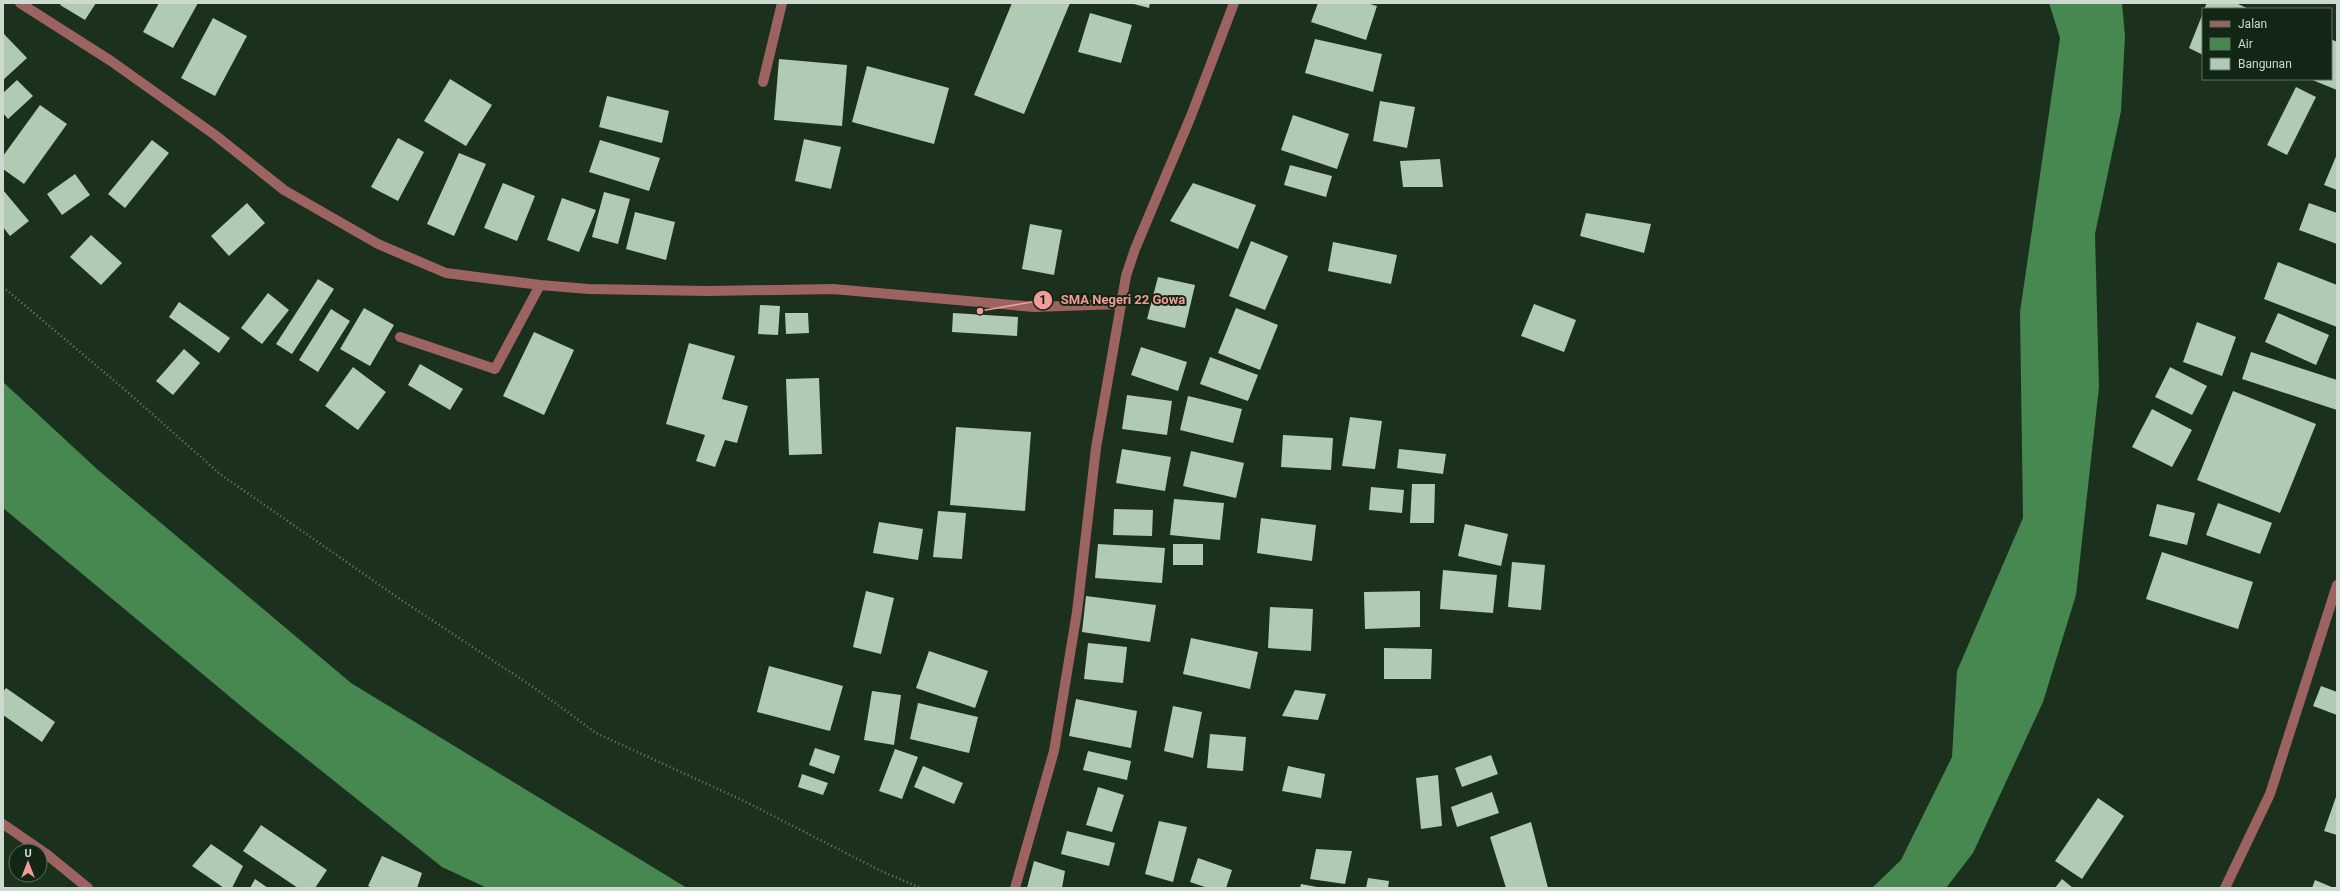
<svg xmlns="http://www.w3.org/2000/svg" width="2340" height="891" font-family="Roboto,sans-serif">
	<rect width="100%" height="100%" fill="#1c301e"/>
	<path fill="#46884f" d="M 2049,3 L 2122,3 L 2125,36 L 2121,111 L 2095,234 L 2099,387 L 2076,595 L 2043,702 L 1973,853 L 1946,888 L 1872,888 L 1901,860 L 1952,757 L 1957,671 L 2023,518 L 2020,312 L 2060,38 Z
		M 3,382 L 98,470 L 351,683 L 687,888 L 487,888 L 442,867 L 259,721 L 3,508 Z"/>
	<path fill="#b1cab3" d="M 62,3 L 96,3 L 85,20 L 60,5 Z
		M 159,3 L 198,3 L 173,48 L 143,32 Z
		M 1012,3 L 1070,3 L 1024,114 L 974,95 Z
		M 1130,3 L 1150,3 L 1149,8 Z
		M 1318,3 L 1367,3 L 1377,6 L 1366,40 L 1311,22 Z
		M 2207,3 L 2236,3 L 2249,9 L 2204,9 Z
		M 1090,13 L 1132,25 L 1121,63 L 1078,52 Z
		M 2203,13 L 2203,55 L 2189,48 Z
		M 213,18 L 247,36 L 215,96 L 181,78 Z
		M 3,33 L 27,58 L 3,80 Z
		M 1315,39 L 1382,54 L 1373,92 L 1305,73 Z
		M 2331,39 L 2337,42 L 2337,90 L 2310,79 L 2331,79 Z
		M 779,59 L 847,65 L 842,126 L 774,120 Z
		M 867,66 L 949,88 L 934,144 L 852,122 Z
		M 450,79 L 492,105 L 466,146 L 424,121 Z
		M 17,80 L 33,96 L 8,119 L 3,113 L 3,93 Z
		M 2296,87 L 2316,97 L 2287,155 L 2267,145 Z
		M 607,96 L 669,111 L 662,143 L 599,127 Z
		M 1380,101 L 1415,107 L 1407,148 L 1373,141 Z
		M 40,105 L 67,124 L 24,184 L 3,169 L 3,156 Z
		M 1293,115 L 1349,134 L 1337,169 L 1281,150 Z
		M 398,138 L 424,152 L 398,201 L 371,187 Z
		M 804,139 L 841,147 L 831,189 L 795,181 Z
		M 152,140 L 169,153 L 125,208 L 108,194 Z
		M 600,140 L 660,158 L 649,191 L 589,172 Z
		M 459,153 L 486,164 L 454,236 L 427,224 Z
		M 2337,154 L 2337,190 L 2324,185 Z
		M 1440,159 L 1443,187 L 1403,187 L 1400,161 Z
		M 1290,165 L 1332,176 L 1326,197 L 1284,185 Z
		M 75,174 L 90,195 L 62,215 L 47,194 Z
		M 503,183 L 535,196 L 517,241 L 484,228 Z
		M 1193,183 L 1256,205 L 1238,249 L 1170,221 Z
		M 3,190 L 29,221 L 10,236 L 3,227 Z
		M 604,192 L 630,199 L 618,244 L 592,237 Z
		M 562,198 L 596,210 L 579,252 L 547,240 Z
		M 247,203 L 265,223 L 229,256 L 211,236 Z
		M 2309,203 L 2337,213 L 2337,244 L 2299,230 Z
		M 635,212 L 675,222 L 666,260 L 626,249 Z
		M 1586,213 L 1651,224 L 1644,253 L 1580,236 Z
		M 1030,224 L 1062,230 L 1054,275 L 1022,269 Z
		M 91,235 L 122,263 L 101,285 L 70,257 Z
		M 1251,241 L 1288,256 L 1265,310 L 1229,296 Z
		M 1333,242 L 1397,255 L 1391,284 L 1328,271 Z
		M 2278,262 L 2337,285 L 2337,327 L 2264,299 Z
		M 1158,277 L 1195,285 L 1185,328 L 1147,319 Z
		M 318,279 L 334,289 L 292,354 L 276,344 Z
		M 268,293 L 289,310 L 262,344 L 241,328 Z
		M 179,302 L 230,338 L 219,353 L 169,317 Z
		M 1534,304 L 1576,320 L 1564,352 L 1521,336 Z
		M 760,305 L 780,306 L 778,335 L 758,334 Z
		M 364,308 L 394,325 L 370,366 L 340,349 Z
		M 1236,308 L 1278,325 L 1260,370 L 1218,353 Z
		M 331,309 L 350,321 L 318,372 L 299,360 Z
		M 785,313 L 808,313 L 809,333 L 786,334 Z
		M 953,313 L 1018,317 L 1017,336 L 952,332 Z
		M 2278,313 L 2329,335 L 2316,365 L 2265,342 Z
		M 2197,322 L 2236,337 L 2222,376 L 2183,362 Z
		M 534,332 L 574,350 L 544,415 L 503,396 Z
		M 689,343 L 735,356 L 722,399 L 748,406 L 737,443 L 725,440 L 715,467 L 696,461 L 705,435 L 666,424 Z
		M 1141,347 L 1187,362 L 1178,391 L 1131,375 Z
		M 184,349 L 200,363 L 173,395 L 156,381 Z
		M 2251,352 L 2337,380 L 2337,410 L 2242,379 Z
		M 1210,357 L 1258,375 L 1248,401 L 1200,384 Z
		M 420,364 L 463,389 L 450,410 L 408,385 Z
		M 353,367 L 386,392 L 358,430 L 325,406 Z
		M 2170,367 L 2207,386 L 2192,415 L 2155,397 Z
		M 819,378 L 822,454 L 789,455 L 786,379 Z
		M 2233,391 L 2316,424 L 2280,513 L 2197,480 Z
		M 1127,395 L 1172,401 L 1167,435 L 1122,429 Z
		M 1188,396 L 1242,409 L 1233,443 L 1180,430 Z
		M 2152,409 L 2192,430 L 2172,467 L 2132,447 Z
		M 1350,417 L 1382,421 L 1375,469 L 1342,466 Z
		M 956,427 L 1031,432 L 1025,511 L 950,505 Z
		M 1283,435 L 1333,438 L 1331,470 L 1281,467 Z
		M 1122,449 L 1171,457 L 1165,491 L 1116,483 Z
		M 1399,449 L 1446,454 L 1443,474 L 1397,468 Z
		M 1191,451 L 1244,463 L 1236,498 L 1183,486 Z
		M 1412,484 L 1435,484 L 1434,523 L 1410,523 Z
		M 1371,487 L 1404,490 L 1402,513 L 1369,510 Z
		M 1174,499 L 1224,503 L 1220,540 L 1170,535 Z
		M 2218,503 L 2272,523 L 2260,554 L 2206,535 Z
		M 2157,504 L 2195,513 L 2187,545 L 2149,536 Z
		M 1114,509 L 1153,510 L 1152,536 L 1113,535 Z
		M 938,511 L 966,513 L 962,559 L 933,557 Z
		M 1261,518 L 1316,525 L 1312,561 L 1257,553 Z
		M 879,522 L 923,529 L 918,560 L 873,553 Z
		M 1465,524 L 1508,534 L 1501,566 L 1458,556 Z
		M 1098,544 L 1165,548 L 1162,583 L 1095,578 Z
		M 1173,544 L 1203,544 L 1203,565 L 1173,565 Z
		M 2162,552 L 2253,582 L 2238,629 L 2146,599 Z
		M 1512,562 L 1545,565 L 1541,610 L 1508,607 Z
		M 1443,570 L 1497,575 L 1493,613 L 1440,609 Z
		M 866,591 L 894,598 L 881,654 L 853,647 Z
		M 1420,591 L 1420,627 L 1365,629 L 1364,592 Z
		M 1086,596 L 1156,605 L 1150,642 L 1082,632 Z
		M 1270,607 L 1313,609 L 1311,651 L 1268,648 Z
		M 1191,638 L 1258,652 L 1250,689 L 1183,674 Z
		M 1088,643 L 1127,647 L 1123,683 L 1084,679 Z
		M 1384,648 L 1432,649 L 1431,679 L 1384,679 Z
		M 929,651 L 988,671 L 975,708 L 916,688 Z
		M 769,666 L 843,686 L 830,731 L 757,712 Z
		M 2321,686 L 2337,692 L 2337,715 L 2313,706 Z
		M 6,688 L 55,722 L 42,742 L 3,715 L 3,692 Z
		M 1295,690 L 1326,694 L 1318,720 L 1282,716 Z
		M 872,691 L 901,695 L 894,745 L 864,740 Z
		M 1076,699 L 1137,711 L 1131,748 L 1069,736 Z
		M 918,703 L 978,717 L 969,753 L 910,739 Z
		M 1173,706 L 1202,712 L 1193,758 L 1164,751 Z
		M 1210,734 L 1246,737 L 1243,771 L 1207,768 Z
		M 815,748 L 840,756 L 834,774 L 809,765 Z
		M 895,749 L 918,757 L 902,799 L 879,791 Z
		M 1088,751 L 1131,761 L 1127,780 L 1083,770 Z
		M 1491,755 L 1498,774 L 1462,787 L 1455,768 Z
		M 923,766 L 963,783 L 954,804 L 914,787 Z
		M 1288,766 L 1325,774 L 1321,798 L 1282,791 Z
		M 802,774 L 828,783 L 823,795 L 798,787 Z
		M 1438,775 L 1442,826 L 1421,829 L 1416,778 Z
		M 1098,787 L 1124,795 L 1112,832 L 1086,825 Z
		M 1492,792 L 1499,813 L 1457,827 L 1451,807 Z
		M 2337,794 L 2337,835 L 2324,831 Z
		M 2098,798 L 2124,816 L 2082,879 L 2055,861 Z
		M 1159,821 L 1187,827 L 1173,882 L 1145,874 Z
		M 1531,822 L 1548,888 L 1506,888 L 1490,837 Z
		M 261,825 L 327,870 L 315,888 L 298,888 L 243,851 Z
		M 1067,831 L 1115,843 L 1109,866 L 1061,854 Z
		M 211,844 L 243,866 L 232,888 L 224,888 L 192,866 Z
		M 1316,849 L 1352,851 L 1345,884 L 1310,879 Z
		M 382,856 L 422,873 L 417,888 L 373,888 L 368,886 Z
		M 1198,858 L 1232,870 L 1226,888 L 1208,888 L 1190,882 Z
		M 1034,861 L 1065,871 L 1062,888 L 1027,888 Z
		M 1368,878 L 1389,881 L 1388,888 L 1366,888 Z
		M 255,879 L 268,888 L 250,888 Z
		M 2062,879 L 2073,888 L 2055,888 Z
		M 2315,880 L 2334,888 L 2312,888 Z
		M 1301,884 L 1317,887 L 1316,888 L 1300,888 Z"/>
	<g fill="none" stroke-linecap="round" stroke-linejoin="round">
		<path stroke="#6f8071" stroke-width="2.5" stroke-dasharray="1 3" stroke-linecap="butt" d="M 3,287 L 124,389 L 220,474 L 394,595 L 536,689 L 596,733 L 744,801 L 881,871 L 921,888"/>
		<path stroke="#9d6360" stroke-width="10" d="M 20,3 L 111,61 L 215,135 L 284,190 L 378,244 L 446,273 L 540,285 L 589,289 L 708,291 L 833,289 L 1034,307 L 1120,304
			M 763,82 L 782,3
			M 400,337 L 495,369 L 540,285
			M 3,824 L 45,853 L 88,888
			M 1015,888 L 1054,751 L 1077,612 L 1096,448 L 1126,276 L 1135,249 L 1191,116 L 1234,3
			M 2225,888 L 2270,794 L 2337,585"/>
	</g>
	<path fill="none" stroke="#f59b97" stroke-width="1.5" d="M980 311L1043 300"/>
	<g fill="#f59b97" stroke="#122615" stroke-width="1.5">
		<circle cx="980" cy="311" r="4"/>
		<circle cx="1043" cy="300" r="10"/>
	</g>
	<g font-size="12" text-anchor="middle" font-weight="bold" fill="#111">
		<text x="1043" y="304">1</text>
	</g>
	<g font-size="13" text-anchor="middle" font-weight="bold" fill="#f59b97" stroke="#122615" stroke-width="4" stroke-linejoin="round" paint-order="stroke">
		<text x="1123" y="304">SMA Negeri 22 Gowa</text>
	</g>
	<rect width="2340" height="891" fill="none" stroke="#cdd9ce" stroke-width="8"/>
	<rect x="2202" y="8" width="130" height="72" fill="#122615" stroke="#5d6e5f"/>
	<rect x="2210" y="21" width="20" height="6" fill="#9d6360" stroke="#5d6e5f"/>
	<text x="2238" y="28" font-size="12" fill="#cdd9ce">Jalan</text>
	<rect x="2210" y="38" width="20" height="12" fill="#46884f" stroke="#5d6e5f"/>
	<text x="2238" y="48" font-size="12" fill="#cdd9ce">Air</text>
	<rect x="2210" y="58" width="20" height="12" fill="#b1cab3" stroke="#5d6e5f"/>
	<text x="2238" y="68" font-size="12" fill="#cdd9ce">Bangunan</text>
	<g transform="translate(28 863)"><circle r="19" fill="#122615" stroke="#5d6e5f"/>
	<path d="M0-3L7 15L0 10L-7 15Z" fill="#f59b97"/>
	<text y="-6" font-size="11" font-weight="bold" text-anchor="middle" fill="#cdd9ce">U</text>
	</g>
</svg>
